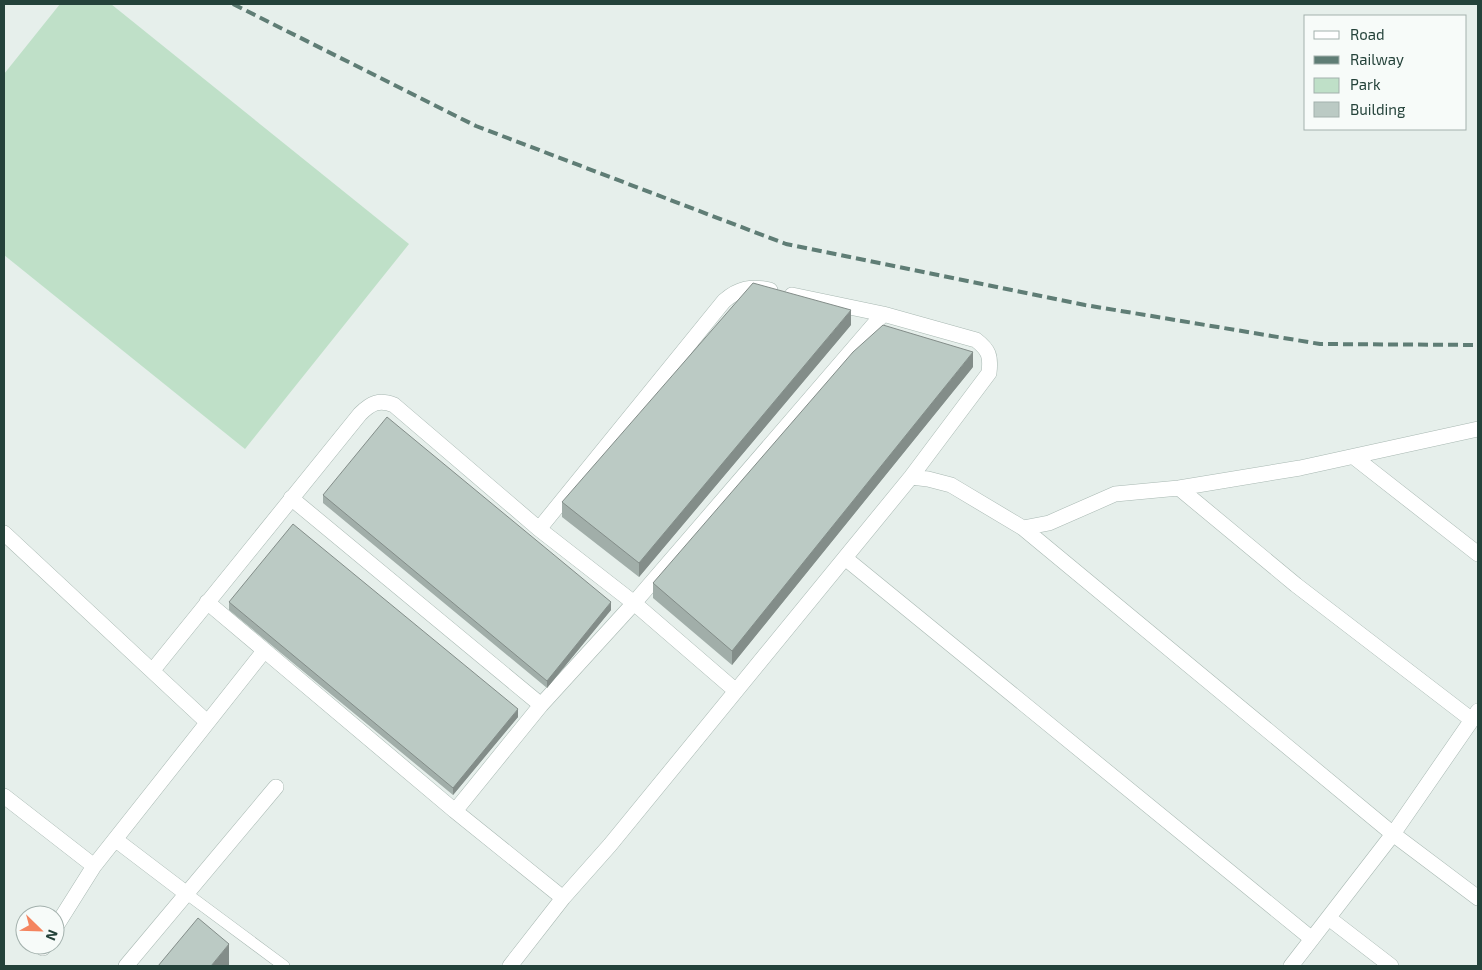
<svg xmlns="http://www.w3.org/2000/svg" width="1482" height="970" font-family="'Exo 2',sans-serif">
	<rect width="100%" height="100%" fill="#e6efeb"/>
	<path fill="#bfe0c8" d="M 60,4 L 111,4 L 409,244 L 245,449 L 4,255 L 4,74 Z"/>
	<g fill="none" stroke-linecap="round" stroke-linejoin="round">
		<g stroke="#a8b8b2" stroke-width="12">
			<path id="lane" d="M 187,894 L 284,966"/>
		</g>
		<g stroke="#a8b8b2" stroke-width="16">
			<path id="street" d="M 1354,457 L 1478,554
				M 911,477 L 928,479 L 951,485 L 1023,528 L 1393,834 L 1478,898
				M 1179,488 L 1296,585 L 1472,720
				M 291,498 L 541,705
				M 1023,528 L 1049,523 L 1115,494 L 1179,488 L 1300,468 L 1478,429
				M 539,529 L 724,301 C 739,288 751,286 770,290
				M 4,533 L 207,722
				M 845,558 L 1312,939
				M 207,602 L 455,811 L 563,898
				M 153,670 L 360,414 C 371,403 379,399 394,405 L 539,529 L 634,603 L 736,691
				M 4,796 L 94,866
				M 455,811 L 541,705 L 634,603 L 883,314
				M 116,840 L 187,894
				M 1330,919 L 1391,966
				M 55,928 L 94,866 L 264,651
				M 43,948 L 45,945
				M 126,966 L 276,787
				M 510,966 L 563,898 L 610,845 L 911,477 L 989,373 C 991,356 989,350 976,340 L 883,314 L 792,295
				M 1291,966 L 1393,834 L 1478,711"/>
		</g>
		<use href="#lane" stroke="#fff" stroke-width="11"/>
		<use href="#street" stroke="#fff" stroke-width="15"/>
		<path stroke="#5f7d75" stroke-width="4" stroke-dasharray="10 5" stroke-linecap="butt" d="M 233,4 L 476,126 L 786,244 L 1085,305 L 1320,344 L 1478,345"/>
	</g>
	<path fill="#a1aea9" d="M 851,325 L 639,577 L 562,517 L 562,502 Z
		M 973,367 L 732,665 L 653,598 L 653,583 Z
		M 323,495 L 611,610 L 547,688 L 323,503 Z
		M 229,602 L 518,717 L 453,795 L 229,610 Z"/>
	<path fill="#838d89" d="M 851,310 L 851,325 L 639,577 L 639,563 Z
		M 973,352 L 973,367 L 732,665 L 732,651 Z
		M 611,602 L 611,610 L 547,688 L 547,681 Z
		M 518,709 L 518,717 L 453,795 L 453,788 Z
		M 229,944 L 229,966 L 211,966 Z"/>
	<path fill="#bbcac4" stroke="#838d89" d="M 753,283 L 851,310 L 639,563 L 562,502 Z
		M 883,325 L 973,352 L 732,651 L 653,583 L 853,352 Z
		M 387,417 L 611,602 L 547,681 L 323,495 Z
		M 293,524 L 518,709 L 453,788 L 229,602 Z
		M 198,918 L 229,944 L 211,966 L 158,966 Z"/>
	<rect width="1482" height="970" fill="none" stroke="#24423a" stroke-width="10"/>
	<rect x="1304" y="15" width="162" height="115" fill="#f7fbf9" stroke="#a3b1ad"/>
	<rect x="1314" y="31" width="25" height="8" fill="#ffffff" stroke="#a3b1ad"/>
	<text x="1350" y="40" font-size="15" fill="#24423a">Road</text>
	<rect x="1314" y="56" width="25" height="8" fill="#5f7d75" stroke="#a3b1ad"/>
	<text x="1350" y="65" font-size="15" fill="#24423a">Railway</text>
	<rect x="1314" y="78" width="25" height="15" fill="#bfe0c8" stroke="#a3b1ad"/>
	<text x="1350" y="90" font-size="15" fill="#24423a">Park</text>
	<rect x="1314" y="102" width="25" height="15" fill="#bbcac4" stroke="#a3b1ad"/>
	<text x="1350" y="115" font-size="15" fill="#24423a">Building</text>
	<g transform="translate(40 930) rotate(113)"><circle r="24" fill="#f7fbf9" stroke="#a3b1ad"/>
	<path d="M0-4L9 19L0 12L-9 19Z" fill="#f4845f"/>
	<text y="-8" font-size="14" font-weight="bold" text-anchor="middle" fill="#24423a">N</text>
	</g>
</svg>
